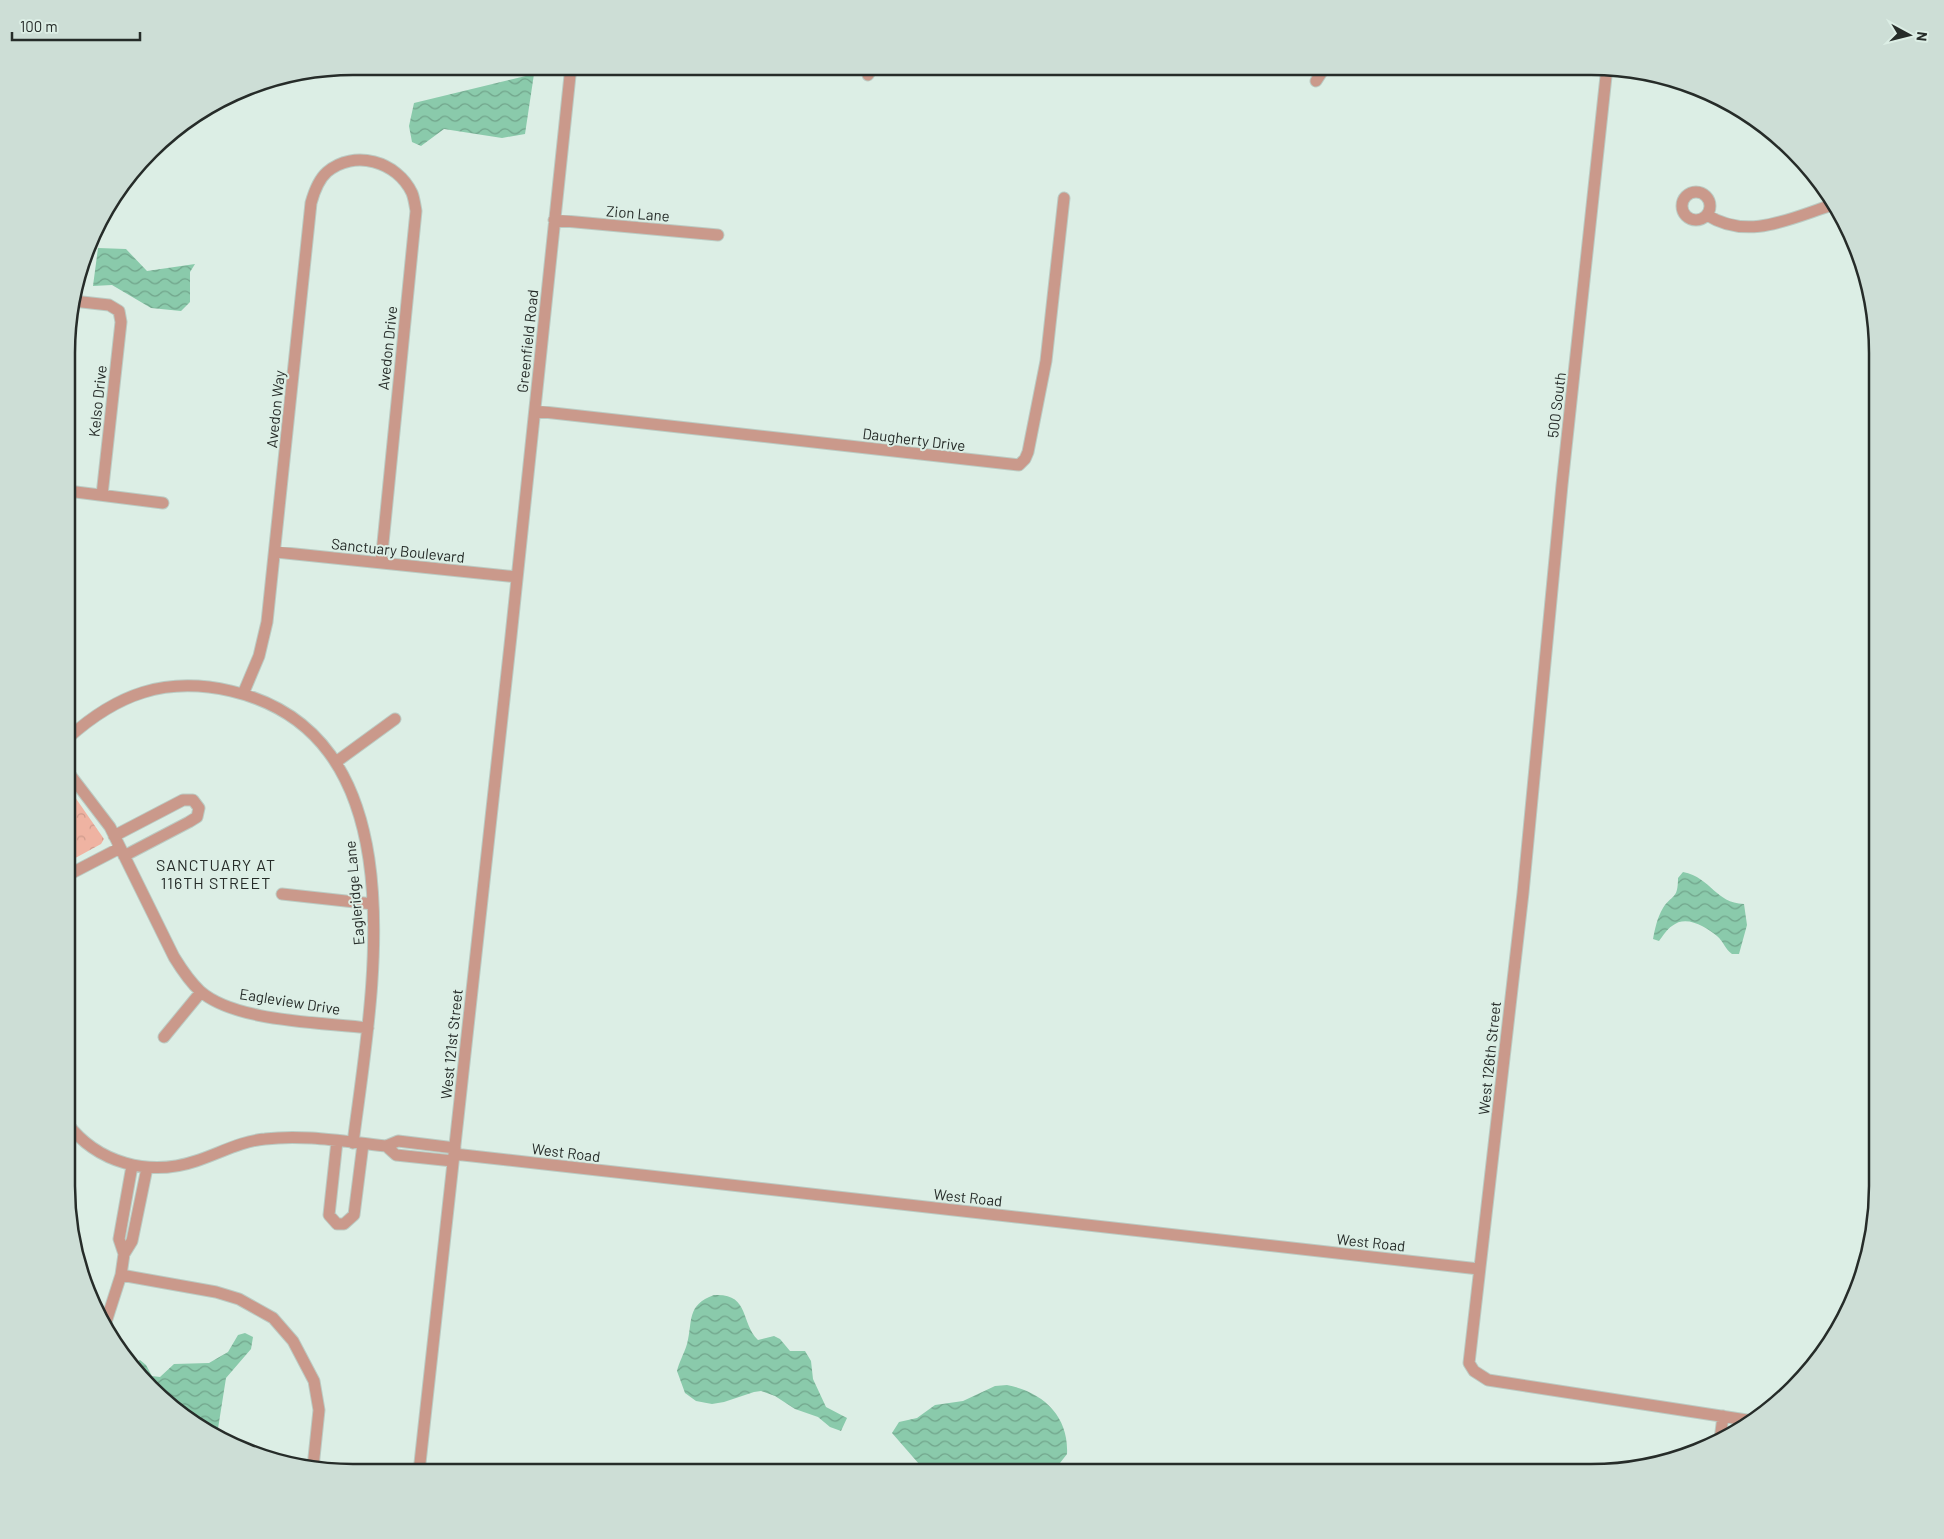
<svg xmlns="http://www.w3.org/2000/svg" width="1944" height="1539" font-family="Barlow,sans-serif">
	<defs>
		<pattern id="forest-crowns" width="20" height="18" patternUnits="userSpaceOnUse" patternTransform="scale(1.25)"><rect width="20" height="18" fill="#efb3a2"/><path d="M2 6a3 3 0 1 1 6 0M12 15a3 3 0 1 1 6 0" fill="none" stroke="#cd9a8c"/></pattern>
		<pattern id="water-waves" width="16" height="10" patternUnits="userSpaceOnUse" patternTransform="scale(1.25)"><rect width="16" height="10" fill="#8acaab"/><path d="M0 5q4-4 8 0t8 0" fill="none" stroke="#71a48b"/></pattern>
	</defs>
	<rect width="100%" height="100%" fill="#dceee5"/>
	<path fill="url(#forest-crowns)" d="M 68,787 L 104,839 L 101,844 L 68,862 Z"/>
	<path fill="url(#water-waves)" d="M 534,74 L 525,134 L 502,138 L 444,129 L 421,146 L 412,142 L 409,126 L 414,103 Z
		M 98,248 L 126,249 L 147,271 L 195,264 L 190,272 L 190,302 L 181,311 L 151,308 L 112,285 L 93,286 Z
		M 1683,872 C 1712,878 1715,903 1744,904 L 1747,925 L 1739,954 L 1732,954 C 1725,949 1724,942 1717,936 C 1706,927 1686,914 1672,926 C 1667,929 1663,936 1659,941 L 1653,939 C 1655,929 1657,918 1663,908 C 1672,894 1678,900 1678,878 Z
		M 714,1295 C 750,1293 740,1322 758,1340 L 774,1336 L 780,1339 L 790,1351 L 805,1351 L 811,1361 L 813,1379 L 826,1407 L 847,1418 L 841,1431 L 830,1427 L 818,1417 L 795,1409 L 775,1396 L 761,1391 L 754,1392 L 724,1402 L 712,1404 L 696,1401 L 685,1393 L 677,1371 C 679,1362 684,1354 687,1344 C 693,1321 686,1305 714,1295 Z
		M 245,1333 L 253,1337 L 251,1349 L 226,1378 L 217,1435 L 164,1401 L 134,1363 L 140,1360 L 146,1365 L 152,1376 L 160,1377 L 174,1364 L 209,1363 L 228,1352 L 238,1335 Z
		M 1007,1385 C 1043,1392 1069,1416 1067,1454 L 1053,1472 L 926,1472 L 892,1433 L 899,1422 L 917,1418 L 935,1405 L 963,1401 L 995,1386 Z"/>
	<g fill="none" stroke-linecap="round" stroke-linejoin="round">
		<g stroke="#bbcbc3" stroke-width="13">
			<path id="minor" d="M 1607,67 L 1562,485 L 1523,893 L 1469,1363 L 1474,1371 L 1488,1380 L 1753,1421
				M 868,75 L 874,66
				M 1316,81 L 1325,67
				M1682 206a14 14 0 1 1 28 0a14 14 0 1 1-28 0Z
				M 1707,215 C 1748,241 1791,218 1832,205
				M 554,220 L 718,235
				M 73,301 L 109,305 L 119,311 L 121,322 L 102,495
				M 535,411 L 1019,465 L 1025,459 L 1028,452 L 1046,361 L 1064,198
				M 68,491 L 163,503
				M 276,552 L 517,577
				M 243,694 L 259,656 L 267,622 L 311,203 C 314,192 318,180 327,172 C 354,149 397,161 412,193 C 414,198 415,205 416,211 L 381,563
				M 68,738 C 117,694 165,676 231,691 C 425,736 371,1000 353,1143
				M 336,762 L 395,719
				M 68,772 L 110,827 L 174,957 C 182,970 189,981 200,991 C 235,1022 321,1022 368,1028
				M 114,836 L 183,800 L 193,800 L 199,808 L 197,817 L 189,822 L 124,856
				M 68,875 L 120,848
				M 282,894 L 373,904
				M 164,1037 L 201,992
				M 67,1123 C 97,1163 149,1177 196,1161 C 218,1154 241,1141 265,1139 C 305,1134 346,1142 386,1146 L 398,1141 L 455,1148
				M 337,1141 L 329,1215 L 337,1224 L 344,1224 L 354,1215 L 363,1144
				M 386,1146 L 396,1155 L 453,1161
				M 454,1154 L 1479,1269
				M 124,1254 L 119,1239 L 132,1166
				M 121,1275 L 216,1292 L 239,1299 L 273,1318 L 293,1341 L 314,1381 L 319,1410 L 313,1467
				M 105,1325 L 121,1275 L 124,1254 L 132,1241 L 147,1168
				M 1720,1440 L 1723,1416
				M 419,1472 L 511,636 L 571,66"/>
		</g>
		<use href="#minor" stroke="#ca998b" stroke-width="11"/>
	</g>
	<g text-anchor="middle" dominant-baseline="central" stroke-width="4" stroke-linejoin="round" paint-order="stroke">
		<g font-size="15" fill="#262c29" stroke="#dceee5">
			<text transform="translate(638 213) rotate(5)">Zion Lane</text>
			<text transform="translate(527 341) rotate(-84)">Greenfield Road</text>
			<text transform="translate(387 348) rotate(-84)">Avedon Drive</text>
			<text transform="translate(97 401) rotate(-84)">Kelso Drive</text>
			<text transform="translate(1556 405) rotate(-83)">500 South</text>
			<text transform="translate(275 409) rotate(-84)">Avedon Way</text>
			<text transform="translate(914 439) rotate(7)">Daugherty Drive</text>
			<text transform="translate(398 550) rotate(6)">Sanctuary Boulevard</text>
			<text transform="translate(354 893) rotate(-95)">Eagleridge Lane</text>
			<text transform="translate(290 1001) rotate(9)">Eagleview Drive</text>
			<text transform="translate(451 1044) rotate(-84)">West 121st Street</text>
			<text transform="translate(1489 1058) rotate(-84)">West 126th Street</text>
			<text transform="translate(566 1152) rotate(7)">West Road</text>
			<text transform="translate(968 1197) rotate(6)">West Road</text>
			<text transform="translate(1371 1242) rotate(6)">West Road</text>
		</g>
		<g font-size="16" letter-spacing="1" fill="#262c29" stroke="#dceee5">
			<text x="216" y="864">SANCTUARY AT<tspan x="216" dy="18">116TH STREET</tspan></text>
		</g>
	</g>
	<path d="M0 0H1944V1539H0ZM353 75H1591A278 278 0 0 1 1869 353V1186A278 278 0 0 1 1591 1464H353A278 278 0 0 1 75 1186V353A278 278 0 0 1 353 75Z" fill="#cdded6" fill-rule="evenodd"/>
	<path fill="none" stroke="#262c29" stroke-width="2.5" d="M353 75H1591A278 278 0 0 1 1869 353V1186A278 278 0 0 1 1591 1464H353A278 278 0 0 1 75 1186V353A278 278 0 0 1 353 75Z"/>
	<g transform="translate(1909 35) rotate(97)" stroke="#dceee5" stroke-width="4" paint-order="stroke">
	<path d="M0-4L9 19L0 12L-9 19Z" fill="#262c29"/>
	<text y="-8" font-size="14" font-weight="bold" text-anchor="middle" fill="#262c29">N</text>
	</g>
	<path d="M12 32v8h128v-8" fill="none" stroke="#262c29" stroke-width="2.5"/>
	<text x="20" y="32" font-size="15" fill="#262c29" stroke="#dceee5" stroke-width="4" paint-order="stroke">100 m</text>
</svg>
